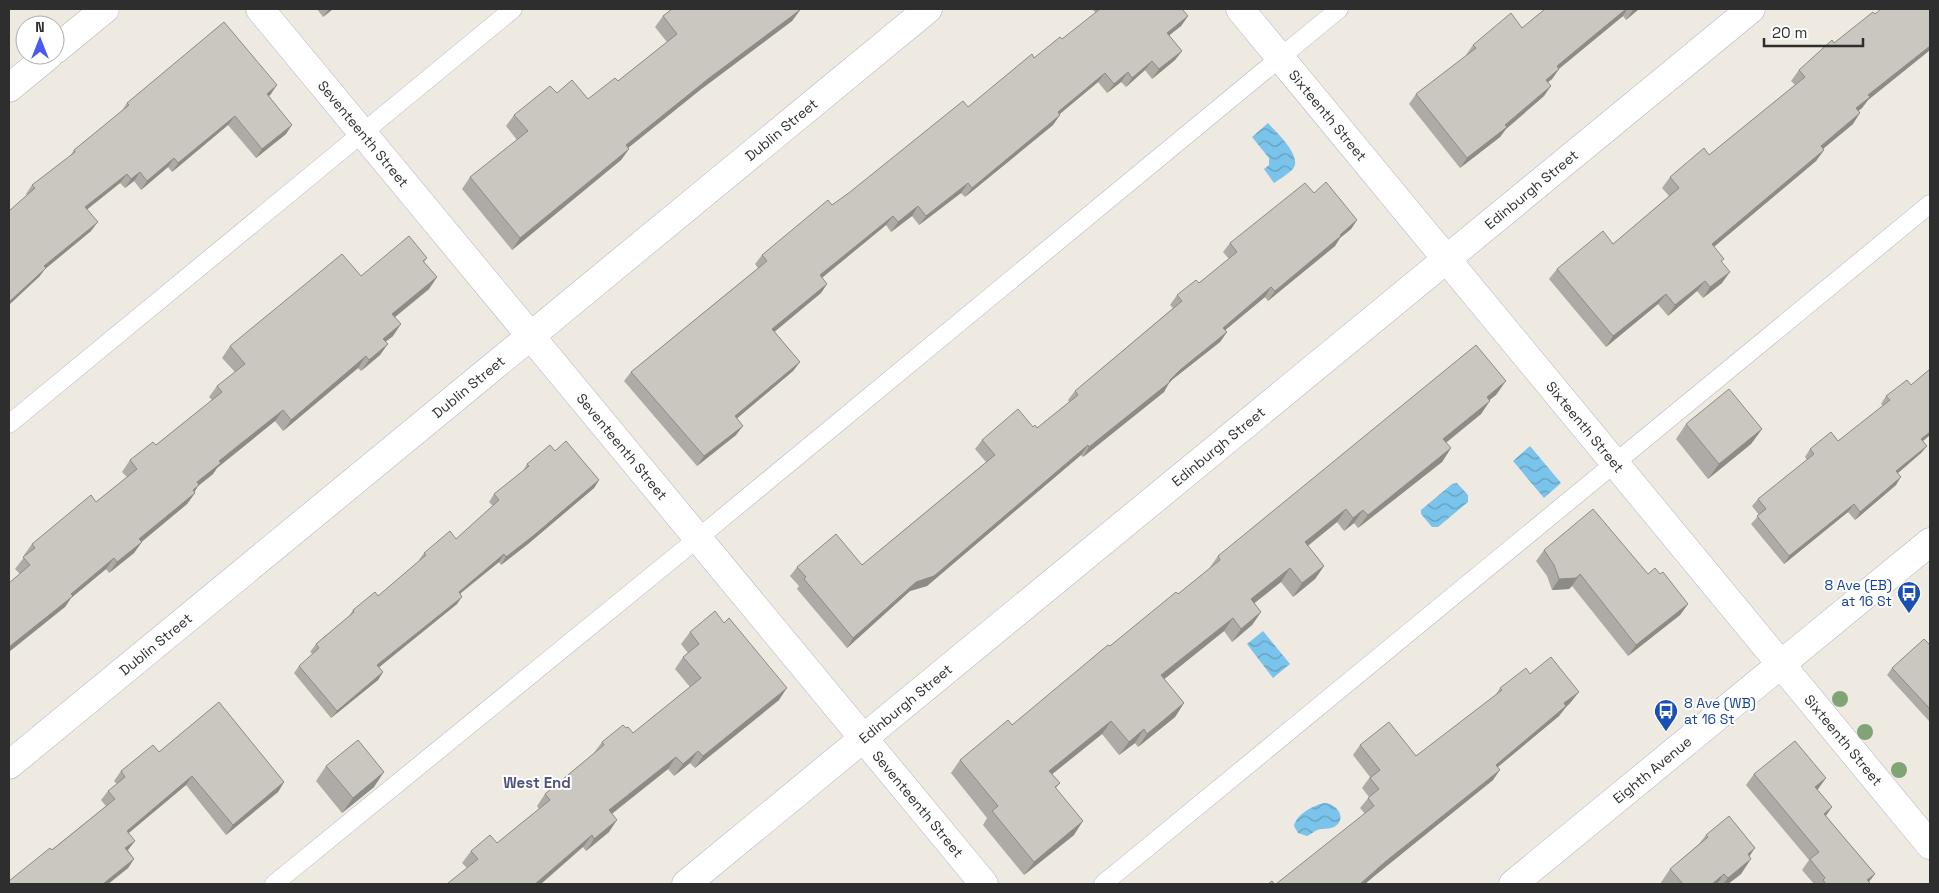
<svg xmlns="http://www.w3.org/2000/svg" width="1939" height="893" font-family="'Space Grotesk',sans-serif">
	<defs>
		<pattern id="water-waves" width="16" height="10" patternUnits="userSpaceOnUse" patternTransform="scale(1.25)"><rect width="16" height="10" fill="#7ac3ea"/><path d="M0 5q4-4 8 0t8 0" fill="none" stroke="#649fbe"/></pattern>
	</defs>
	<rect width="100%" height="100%" fill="#eeeae1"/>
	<path fill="url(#water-waves)" d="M 1268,123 C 1276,132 1303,156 1293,169 C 1288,174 1280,179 1274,183 L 1264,169 L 1269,165 L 1269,158 L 1252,137 Z
		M 1530,446 L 1561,483 L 1544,498 L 1513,461 Z
		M 1457,483 L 1468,495 L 1468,502 L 1438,527 L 1432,527 L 1421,514 L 1421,510 L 1452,484 Z
		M 1263,631 L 1290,664 L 1273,678 L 1247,644 Z
		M 1324,803 C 1337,803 1348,819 1334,827 C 1330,829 1326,828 1322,829 C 1316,829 1312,834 1307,836 L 1298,833 L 1294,826 C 1297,814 1312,806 1324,803 Z"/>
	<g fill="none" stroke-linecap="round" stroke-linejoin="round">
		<g stroke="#b4b6c0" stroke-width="19">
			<path id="lane" d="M 9,424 L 513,9
				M 274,884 L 697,539 L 1339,9
				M 1103,884 L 1930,204"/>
		</g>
		<g stroke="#b4b6c0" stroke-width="29">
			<g id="street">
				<path id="s1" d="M 260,9 L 984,884"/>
				<path id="s2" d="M 1240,9 L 1930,845"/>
				<path d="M 55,50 L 105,9"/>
				<path d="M 9,88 L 49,55"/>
				<path id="s3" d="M 9,765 L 928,9"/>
				<path id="s4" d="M 686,884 L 1751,9"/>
			</g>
		</g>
		<g stroke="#b4b6c0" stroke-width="29">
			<g id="secondary">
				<path id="s5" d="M 1513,884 L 1930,542"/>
			</g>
		</g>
		<use href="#lane" stroke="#fff" stroke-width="18"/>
		<use href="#street" stroke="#fff" stroke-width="28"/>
		<use href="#secondary" stroke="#fff" stroke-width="28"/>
	</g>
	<g fill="#81a476">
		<circle cx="1840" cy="699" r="8"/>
		<circle cx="1865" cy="732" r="8"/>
		<circle cx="1899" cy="770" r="8"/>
	</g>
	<path fill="#aeaaa5" d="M 317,9 L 333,9 L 323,17 Z
		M 672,9 L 801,9 L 792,21 L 700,90 L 628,148 L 629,149 L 621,160 L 512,250 L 462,189 L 470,177 L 517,140 L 506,126 L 514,115 L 557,93 L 588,99 L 618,81 L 667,42 L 655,27 L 663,16 Z
		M 1092,9 L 1183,9 L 1182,9 L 1188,16 L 1181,26 L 1169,35 L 1182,51 L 1175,60 L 1152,79 L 1145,70 L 1126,87 L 1121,82 L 1107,93 L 1098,82 L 1060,114 L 1053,125 L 965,197 L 961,193 L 919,225 L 912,216 L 891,232 L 886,225 L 822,278 L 827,284 L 821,293 L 774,331 L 800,362 L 793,371 L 737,418 L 736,435 L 697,466 L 624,381 L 631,372 L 758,268 L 755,264 L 762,255 L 832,205 L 968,107 L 1034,58 L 1062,39 L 1096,13 Z
		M 1545,9 L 1639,9 L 1626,20 L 1623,16 L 1559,69 L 1552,79 L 1548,82 L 1544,96 L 1506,129 L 1500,137 L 1460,168 L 1409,104 L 1416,94 L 1466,56 L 1466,55 L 1473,45 L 1522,28 Z
		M 1930,9 L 1930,50 L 1868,100 L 1862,108 L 1858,111 L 1853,124 L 1823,149 L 1824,150 L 1816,161 L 1714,247 L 1721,262 L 1722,283 L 1703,298 L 1697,291 L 1668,316 L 1658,304 L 1606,347 L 1549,279 L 1557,269 L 1613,244 L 1669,196 L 1662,188 L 1670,177 L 1709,155 L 1795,85 L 1791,81 L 1799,70 L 1875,14 Z
		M 271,94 L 269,96 L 286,134 L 256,158 L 228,125 L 172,172 L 168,167 L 141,190 L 134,181 L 125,188 L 120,183 L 87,209 L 91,231 L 45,269 L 39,277 L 27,195 L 26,194 L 32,185 L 70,156 L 74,150 L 121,112 L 127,103 Z
		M 1314,193 L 1357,220 L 1351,229 L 1340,238 L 1335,246 L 1268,301 L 1265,297 L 1225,330 L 1227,332 L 1220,342 L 1173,379 L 1169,383 L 1164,392 L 1083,457 L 1081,455 L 927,586 L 910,591 L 847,648 L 797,589 L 799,586 L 790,576 L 797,567 L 862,565 L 986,462 L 975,449 L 982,440 L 1033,427 L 1037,428 L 1069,402 L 1068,400 L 1075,391 L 1173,308 L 1170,305 L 1177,295 L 1199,283 L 1229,259 L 1223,252 L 1230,243 Z
		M 427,258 L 424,262 L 437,277 L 429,289 L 395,317 L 393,336 L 386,341 L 380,355 L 361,371 L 358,368 L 283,431 L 275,421 L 217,468 L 213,474 L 198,486 L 194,492 L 195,493 L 187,504 L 142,541 L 134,553 L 109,573 L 106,569 L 71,598 L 65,607 L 20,574 L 15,569 L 25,556 L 24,555 L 32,544 L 96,502 L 127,477 L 122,472 L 130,460 L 156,445 L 212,400 L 209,397 L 217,386 L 235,372 L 222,358 L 230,346 L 361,276 Z
		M 1496,395 L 1489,400 L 1481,414 L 1446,443 L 1451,448 L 1442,462 L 1358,528 L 1354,523 L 1344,531 L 1337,522 L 1308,546 L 1324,566 L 1315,579 L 1293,597 L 1281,582 L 1254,603 L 1261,612 L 1252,625 L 1232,642 L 1224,631 L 1164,679 L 1184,703 L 1175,717 L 1138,747 L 1135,743 L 1119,755 L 1102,734 L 1052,774 L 1060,783 L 1056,788 L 1074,835 L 1024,875 L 983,825 L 987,818 L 951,773 L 960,760 L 1012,725 L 1110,646 L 1178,594 L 1208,570 L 1218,556 Z
		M 1886,396 L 1927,446 L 1921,453 L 1898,473 L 1896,485 L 1855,520 L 1848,512 L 1784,564 L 1751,524 L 1759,515 L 1752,506 L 1758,499 L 1807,460 L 1805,457 L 1810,449 L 1838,441 L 1883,406 L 1881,404 Z
		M 1686,424 L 1762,429 L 1751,444 L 1708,479 L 1676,439 Z
		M 555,451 L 599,480 L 594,488 L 528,544 L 501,565 L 499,562 L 460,594 L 457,604 L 379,667 L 383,672 L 378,680 L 331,718 L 294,673 L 299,666 L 313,654 L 310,652 L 316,644 L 349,616 L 353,610 L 378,596 L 419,561 L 419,560 L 424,553 L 456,539 L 493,506 L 489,502 L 494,494 L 523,471 L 527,464 Z
		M 1544,550 L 1648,574 L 1660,574 L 1688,604 L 1680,615 L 1628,656 L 1572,586 L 1569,589 L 1552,590 L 1547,576 L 1536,561 Z
		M 690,632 L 779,700 L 695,768 L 690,763 L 674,776 L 668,769 L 612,814 L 609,832 L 586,851 L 583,847 L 467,868 L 462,863 L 471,851 L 497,843 L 539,809 L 537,806 L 545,794 L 593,754 L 602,742 L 626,728 L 633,733 L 690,687 L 675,669 L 683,657 L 688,653 L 681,644 Z
		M 1930,645 L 1930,720 L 1929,721 L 1887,675 L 1892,668 Z
		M 1530,674 L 1571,702 L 1566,707 L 1559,716 L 1498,767 L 1493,780 L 1378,873 L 1365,814 L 1360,808 L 1369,797 L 1362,788 L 1370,777 L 1353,755 L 1360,745 L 1416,756 L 1495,696 L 1500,688 Z
		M 159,752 L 284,782 L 278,792 L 226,835 L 186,785 L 129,833 L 128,850 L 134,859 L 128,868 L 108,884 L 9,884 L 106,806 L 101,800 L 108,791 L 117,784 L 114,781 L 121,771 Z
		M 326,766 L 374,787 L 342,813 L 316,781 Z
		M 1754,774 L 1826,778 L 1817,790 L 1832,807 L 1826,816 L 1875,874 L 1869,882 L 1871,884 L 1814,884 L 1802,870 L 1809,860 L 1746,785 Z
		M 1706,835 L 1749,856 L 1741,874 L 1728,884 L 1660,884 L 1670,869 L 1699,844 Z"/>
	<path fill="#8d8b86" d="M 329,9 L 333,9 L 323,17 Z
		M 796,9 L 801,9 L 792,16 L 800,10 L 792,21 L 700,90 L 618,156 L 626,145 L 708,79 Z
		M 1626,9 L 1627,9 L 1623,16 L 1550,76 L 1557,66 Z
		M 1634,9 L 1639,9 L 1626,20 L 1633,10 Z
		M 1188,16 L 1181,26 L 1161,42 L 1167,33 Z
		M 1930,46 L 1930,50 L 1868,100 L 1862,108 L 1849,119 L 1856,108 L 1868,95 Z
		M 1182,51 L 1175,60 L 1152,79 L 1159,69 Z
		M 1152,61 L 1145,70 L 1126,87 L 1132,78 Z
		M 1559,69 L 1552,79 L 1539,90 L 1546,80 Z
		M 1128,72 L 1121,82 L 1107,93 L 1114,84 Z
		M 1105,73 L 1098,82 L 1051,121 L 1058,112 Z
		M 277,85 L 271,94 L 261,103 L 267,94 Z
		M 1551,86 L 1544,96 L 1506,129 L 1500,137 L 1460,168 L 1467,158 Z
		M 1860,113 L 1853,124 L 1813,157 L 1821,146 Z
		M 1060,115 L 1053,125 L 965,197 L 972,188 Z
		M 235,116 L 228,125 L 172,172 L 178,163 Z
		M 292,125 L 286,134 L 256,158 L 262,149 Z
		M 629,149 L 621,160 L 512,250 L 520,238 Z
		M 1824,150 L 1816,161 L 1704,255 L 1712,244 Z
		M 174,158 L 168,167 L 141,190 L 147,181 Z
		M 140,172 L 134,181 L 125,188 L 131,179 Z
		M 127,174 L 120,183 L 79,216 L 85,207 Z
		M 968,183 L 961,193 L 919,225 L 926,216 Z
		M 918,206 L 912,216 L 891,232 L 898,222 Z
		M 893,216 L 886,225 L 813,285 L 820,275 Z
		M 1357,220 L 1351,229 L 1340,238 L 1335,246 L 1268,301 L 1275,291 Z
		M 98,222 L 91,231 L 45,269 L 39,277 L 9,305 L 9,302 L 44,266 Z
		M 1730,272 L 1722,283 L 1703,298 L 1710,287 Z
		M 437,277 L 429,289 L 384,326 L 392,314 Z
		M 1705,281 L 1697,291 L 1668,316 L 1675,305 Z
		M 827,284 L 821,293 L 766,339 L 772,329 Z
		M 1271,287 L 1265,297 L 1217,337 L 1223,328 Z
		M 1666,294 L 1658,304 L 1606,347 L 1613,336 Z
		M 401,324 L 393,336 L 375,350 L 383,339 Z
		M 1227,332 L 1220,342 L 1173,379 L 1169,383 L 1164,392 L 1083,457 L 1089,447 L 1169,381 L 1180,370 Z
		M 388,344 L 380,355 L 361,371 L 369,360 Z
		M 366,356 L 358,368 L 283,431 L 291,420 Z
		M 800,362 L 793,371 L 728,426 L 735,416 Z
		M 1506,381 L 1496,395 L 1477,410 L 1487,397 Z
		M 1490,401 L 1481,414 L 1434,452 L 1443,439 Z
		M 283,410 L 275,421 L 217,468 L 213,474 L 198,486 L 192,496 L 195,493 L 187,504 L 132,550 L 139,539 L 219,461 Z
		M 743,426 L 736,435 L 697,466 L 704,456 Z
		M 1762,429 L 1751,444 L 1708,479 L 1719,464 Z
		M 1930,432 L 1930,435 L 1916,447 L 1921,439 Z
		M 1088,445 L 1081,455 L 927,586 L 910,591 L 847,648 L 853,638 L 916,582 Z
		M 1927,446 L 1921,453 L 1891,479 L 1896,471 Z
		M 1451,448 L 1442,462 L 1358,528 L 1368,515 Z
		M 1901,477 L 1896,485 L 1855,520 L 1860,512 Z
		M 599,480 L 594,488 L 528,544 L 501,565 L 506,557 Z
		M 1854,504 L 1848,512 L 1784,564 L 1789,556 Z
		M 1346,509 L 1337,522 L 1296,555 L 1305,542 Z
		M 1363,510 L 1354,523 L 1344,531 L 1353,518 Z
		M 142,542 L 134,553 L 109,573 L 117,562 Z
		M 504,554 L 499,562 L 453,599 L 459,592 Z
		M 114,558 L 106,569 L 71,598 L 65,607 L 9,652 L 9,647 Z
		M 1324,566 L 1315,579 L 1293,597 L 1302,583 Z
		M 1290,568 L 1281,582 L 1242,613 L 1251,599 Z
		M 1580,574 L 1572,586 L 1569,589 L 1552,590 L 1559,579 Z
		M 462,597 L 457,604 L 372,673 L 377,665 Z
		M 1688,604 L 1680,615 L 1628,656 L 1636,645 Z
		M 1261,612 L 1252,625 L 1232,642 L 1241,629 Z
		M 1233,618 L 1224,631 L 1152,689 L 1161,675 Z
		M 383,672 L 378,680 L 331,718 L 337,711 Z
		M 787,688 L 779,700 L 695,768 L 703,756 Z
		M 1579,692 L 1571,702 L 1566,707 L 1559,716 L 1488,775 L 1496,765 L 1564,703 Z
		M 1184,703 L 1175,717 L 1138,747 L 1147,734 Z
		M 1111,721 L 1102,734 L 1040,784 L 1049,771 Z
		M 1144,729 L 1135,743 L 1119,755 L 1129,742 Z
		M 698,751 L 690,763 L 674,776 L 683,764 Z
		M 676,757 L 668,769 L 601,822 L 609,810 Z
		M 1500,770 L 1493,780 L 1378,873 L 1365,884 L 1360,884 L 1385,862 Z
		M 384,772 L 374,787 L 342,813 L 353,798 Z
		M 192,776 L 186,785 L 120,840 L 127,831 Z
		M 1826,778 L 1818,789 L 1807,798 L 1815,787 Z
		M 284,782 L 278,792 L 226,835 L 233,825 Z
		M 1832,807 L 1824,818 L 1824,814 Z
		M 617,820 L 609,832 L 586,851 L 594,839 Z
		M 1083,821 L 1074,835 L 1024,875 L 1034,862 Z
		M 592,835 L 583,847 L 541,884 L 535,884 Z
		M 135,841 L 128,850 L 119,857 L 125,848 Z
		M 1755,848 L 1745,863 L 1748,854 Z
		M 134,859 L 128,868 L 108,884 L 103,884 Z
		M 1751,859 L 1741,874 L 1728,884 L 1723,884 L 1728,878 Z
		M 1724,874 L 1717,884 L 1712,884 Z
		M 1875,874 L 1867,884 L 1867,880 Z"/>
	<path fill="#cac6c0" stroke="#8d8b86" d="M 672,9 L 800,9 L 800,10 L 708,79 L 626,145 L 629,149 L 520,238 L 470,177 L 528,131 L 514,115 L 550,86 L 557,93 L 572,80 L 588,99 L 615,78 L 618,81 L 677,34 L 663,16 Z
		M 1100,9 L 1182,9 L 1188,16 L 1167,33 L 1182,51 L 1159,69 L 1152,61 L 1132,78 L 1128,72 L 1114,84 L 1105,73 L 1058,112 L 1060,115 L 972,188 L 968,183 L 926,216 L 918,206 L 898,222 L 893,216 L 820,275 L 827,284 L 772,329 L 800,362 L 735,416 L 743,426 L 704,456 L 631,372 L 767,261 L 762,255 L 828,200 L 832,205 L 850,192 L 963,101 L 968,107 L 1032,54 L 1034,58 L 1060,37 L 1062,39 Z
		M 1545,9 L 1626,9 L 1557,66 L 1559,69 L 1546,80 L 1551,86 L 1505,125 L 1507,127 L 1467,158 L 1416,94 L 1476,48 L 1473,45 L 1511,13 L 1522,28 Z
		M 1881,9 L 1930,9 L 1930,46 L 1868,95 L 1870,97 L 1856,108 L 1860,113 L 1821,146 L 1824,150 L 1712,244 L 1724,259 L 1721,261 L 1730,272 L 1710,287 L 1705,281 L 1675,305 L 1666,294 L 1613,336 L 1557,269 L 1603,231 L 1613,244 L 1679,188 L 1670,177 L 1704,148 L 1709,155 L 1805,77 L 1799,70 L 1832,40 L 1834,43 L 1873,12 L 1875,14 Z
		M 224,22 L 277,85 L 267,94 L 292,125 L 262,149 L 235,116 L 178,163 L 174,158 L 147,181 L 140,172 L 131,179 L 127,174 L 85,207 L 98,222 L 44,266 L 46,268 L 9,302 L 9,211 L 35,188 L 32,185 L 75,152 L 74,150 L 129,105 L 127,103 Z
		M 1326,182 L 1357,220 L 1340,235 L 1341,236 L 1275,291 L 1271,287 L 1223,328 L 1227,332 L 1180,370 L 1169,381 L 1170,382 L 1089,447 L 1088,445 L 934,576 L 916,582 L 853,638 L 804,579 L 806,577 L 797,567 L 836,534 L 862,565 L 995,455 L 982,440 L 1018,409 L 1033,427 L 1035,425 L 1037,428 L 1078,395 L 1075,391 L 1182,301 L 1177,295 L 1196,280 L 1199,283 L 1237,252 L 1230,243 L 1305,183 L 1314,193 Z
		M 409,236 L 427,258 L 423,261 L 437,277 L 392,314 L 401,324 L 383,339 L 388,344 L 369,360 L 366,356 L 291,420 L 283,410 L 219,461 L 221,463 L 197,482 L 199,485 L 193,490 L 195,493 L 139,539 L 142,542 L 117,562 L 114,558 L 71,594 L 73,596 L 9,647 L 9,583 L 30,565 L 23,557 L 35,548 L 32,544 L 91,495 L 96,502 L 137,469 L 130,460 L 153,442 L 156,445 L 222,392 L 217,386 L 245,364 L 230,346 L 342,254 L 361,276 Z
		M 1476,345 L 1506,381 L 1487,397 L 1490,401 L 1443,439 L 1451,448 L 1368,515 L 1363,510 L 1353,518 L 1346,509 L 1305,542 L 1324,566 L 1302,583 L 1290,568 L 1251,599 L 1261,612 L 1241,629 L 1233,618 L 1161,675 L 1184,703 L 1147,734 L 1144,729 L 1129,742 L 1111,721 L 1049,771 L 1060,783 L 1055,787 L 1083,821 L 1034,862 L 992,811 L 998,806 L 960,760 L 1008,720 L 1012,725 L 1108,645 L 1110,646 L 1176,592 L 1178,594 L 1220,560 L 1218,556 Z
		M 1930,369 L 1930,432 L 1921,439 L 1927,446 L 1896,471 L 1901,477 L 1860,512 L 1854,504 L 1789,556 L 1757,516 L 1766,509 L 1758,499 L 1814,454 L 1810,449 L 1831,432 L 1838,441 L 1890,400 L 1886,396 L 1907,380 L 1911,385 Z
		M 1729,389 L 1762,429 L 1719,464 L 1686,424 Z
		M 566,441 L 599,480 L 533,536 L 506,557 L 504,554 L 459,592 L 462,597 L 377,665 L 383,672 L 337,711 L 299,666 L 319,648 L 316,644 L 354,612 L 353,610 L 375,592 L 378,596 L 426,555 L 424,553 L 450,531 L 456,539 L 499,500 L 494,494 L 529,466 L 527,464 L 550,445 L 555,451 Z
		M 1593,509 L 1648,574 L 1655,568 L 1660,574 L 1663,572 L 1688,604 L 1636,645 L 1580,574 L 1576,578 L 1559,579 L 1554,565 L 1544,550 Z
		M 715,611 L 724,623 L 729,618 L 787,688 L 703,756 L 698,751 L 683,764 L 676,757 L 609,810 L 617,820 L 594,839 L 592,835 L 535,884 L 447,884 L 478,859 L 471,851 L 490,835 L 497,843 L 550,800 L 545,794 L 604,745 L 602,742 L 623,725 L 626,728 L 628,727 L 633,733 L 701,678 L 683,657 L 699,644 L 690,632 Z
		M 1924,639 L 1930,645 L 1930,709 L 1892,668 Z
		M 1551,657 L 1579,692 L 1564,703 L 1566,706 L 1496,765 L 1500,770 L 1385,862 L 1360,884 L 1276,884 L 1374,806 L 1368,798 L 1379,789 L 1370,778 L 1380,770 L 1360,745 L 1389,722 L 1416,756 L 1502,690 L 1500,688 L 1526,668 L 1530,674 Z
		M 219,702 L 284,782 L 233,825 L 192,776 L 127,831 L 135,841 L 125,848 L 134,859 L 103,884 L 9,884 L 9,881 L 50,848 L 52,850 L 115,799 L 108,791 L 125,777 L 121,771 L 153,745 L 159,752 Z
		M 358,740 L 384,772 L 353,798 L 326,766 Z
		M 1795,741 L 1826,778 L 1815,787 L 1832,807 L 1824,814 L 1875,874 L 1867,880 L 1871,884 L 1826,884 L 1823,880 L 1825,878 L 1810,859 L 1819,852 L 1754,774 Z
		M 1729,816 L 1755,848 L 1748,854 L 1751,859 L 1728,878 L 1724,874 L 1712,884 L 1683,884 L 1670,869 L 1708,837 L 1706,835 Z
		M 1272,881 L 1274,884 L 1268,884 Z"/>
	<defs>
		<g id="bus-pin" transform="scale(1.25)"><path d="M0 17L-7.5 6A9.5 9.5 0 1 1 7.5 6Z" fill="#1a4fb4" stroke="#fff"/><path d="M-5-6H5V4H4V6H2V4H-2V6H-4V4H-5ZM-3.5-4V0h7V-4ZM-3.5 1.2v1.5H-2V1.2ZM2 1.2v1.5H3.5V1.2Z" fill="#fff"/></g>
	</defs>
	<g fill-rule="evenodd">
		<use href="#bus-pin" x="1909" y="593"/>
		<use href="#bus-pin" x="1666" y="711"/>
	</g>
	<g text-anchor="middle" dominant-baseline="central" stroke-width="4" stroke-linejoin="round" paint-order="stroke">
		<g font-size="14" fill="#2e2e2e" stroke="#fff">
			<text stroke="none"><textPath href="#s2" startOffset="138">Sixteenth Street</textPath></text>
			<text stroke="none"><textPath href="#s3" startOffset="1000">Dublin Street</textPath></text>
			<text stroke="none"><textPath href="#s1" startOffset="162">Seventeenth Street</textPath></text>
			<text stroke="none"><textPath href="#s4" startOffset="1094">Edinburgh Street</textPath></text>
			<text stroke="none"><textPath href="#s3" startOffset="595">Dublin Street</textPath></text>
			<text stroke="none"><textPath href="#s2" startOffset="542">Sixteenth Street</textPath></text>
			<text stroke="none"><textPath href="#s1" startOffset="568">Seventeenth Street</textPath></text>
			<text stroke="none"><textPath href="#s4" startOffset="689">Edinburgh Street</textPath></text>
			<text stroke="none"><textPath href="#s3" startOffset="190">Dublin Street</textPath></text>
			<text stroke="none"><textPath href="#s4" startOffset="284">Edinburgh Street</textPath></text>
			<text stroke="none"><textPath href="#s2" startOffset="948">Sixteenth Street</textPath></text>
			<text stroke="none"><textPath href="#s5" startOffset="180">Eighth Avenue</textPath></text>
			<text stroke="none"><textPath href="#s1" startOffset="1032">Seventeenth Street</textPath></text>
		</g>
		<g font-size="14" fill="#164399" stroke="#fff" text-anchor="end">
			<text x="1892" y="585">8 Ave (EB)<tspan x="1892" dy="16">at 16 St</tspan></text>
			<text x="1684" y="703" text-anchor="start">8 Ave (WB)<tspan x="1684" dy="16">at 16 St</tspan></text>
		</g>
		<g font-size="15" font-weight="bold" fill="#4f537d" stroke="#fff">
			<text x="537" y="782">West End</text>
		</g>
	</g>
	<rect width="1939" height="893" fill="none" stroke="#2e2e2e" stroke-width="20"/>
	<g transform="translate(40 40)"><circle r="24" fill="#ffffff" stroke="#ababab"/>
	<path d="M0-4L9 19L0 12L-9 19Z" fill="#4a5bf2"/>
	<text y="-8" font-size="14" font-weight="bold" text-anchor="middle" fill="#2e2e2e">N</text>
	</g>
	<path d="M1764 38v8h99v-8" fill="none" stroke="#2e2e2e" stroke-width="2.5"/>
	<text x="1772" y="38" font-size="15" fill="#2e2e2e" stroke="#ffffff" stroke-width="4" paint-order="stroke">20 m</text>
</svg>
